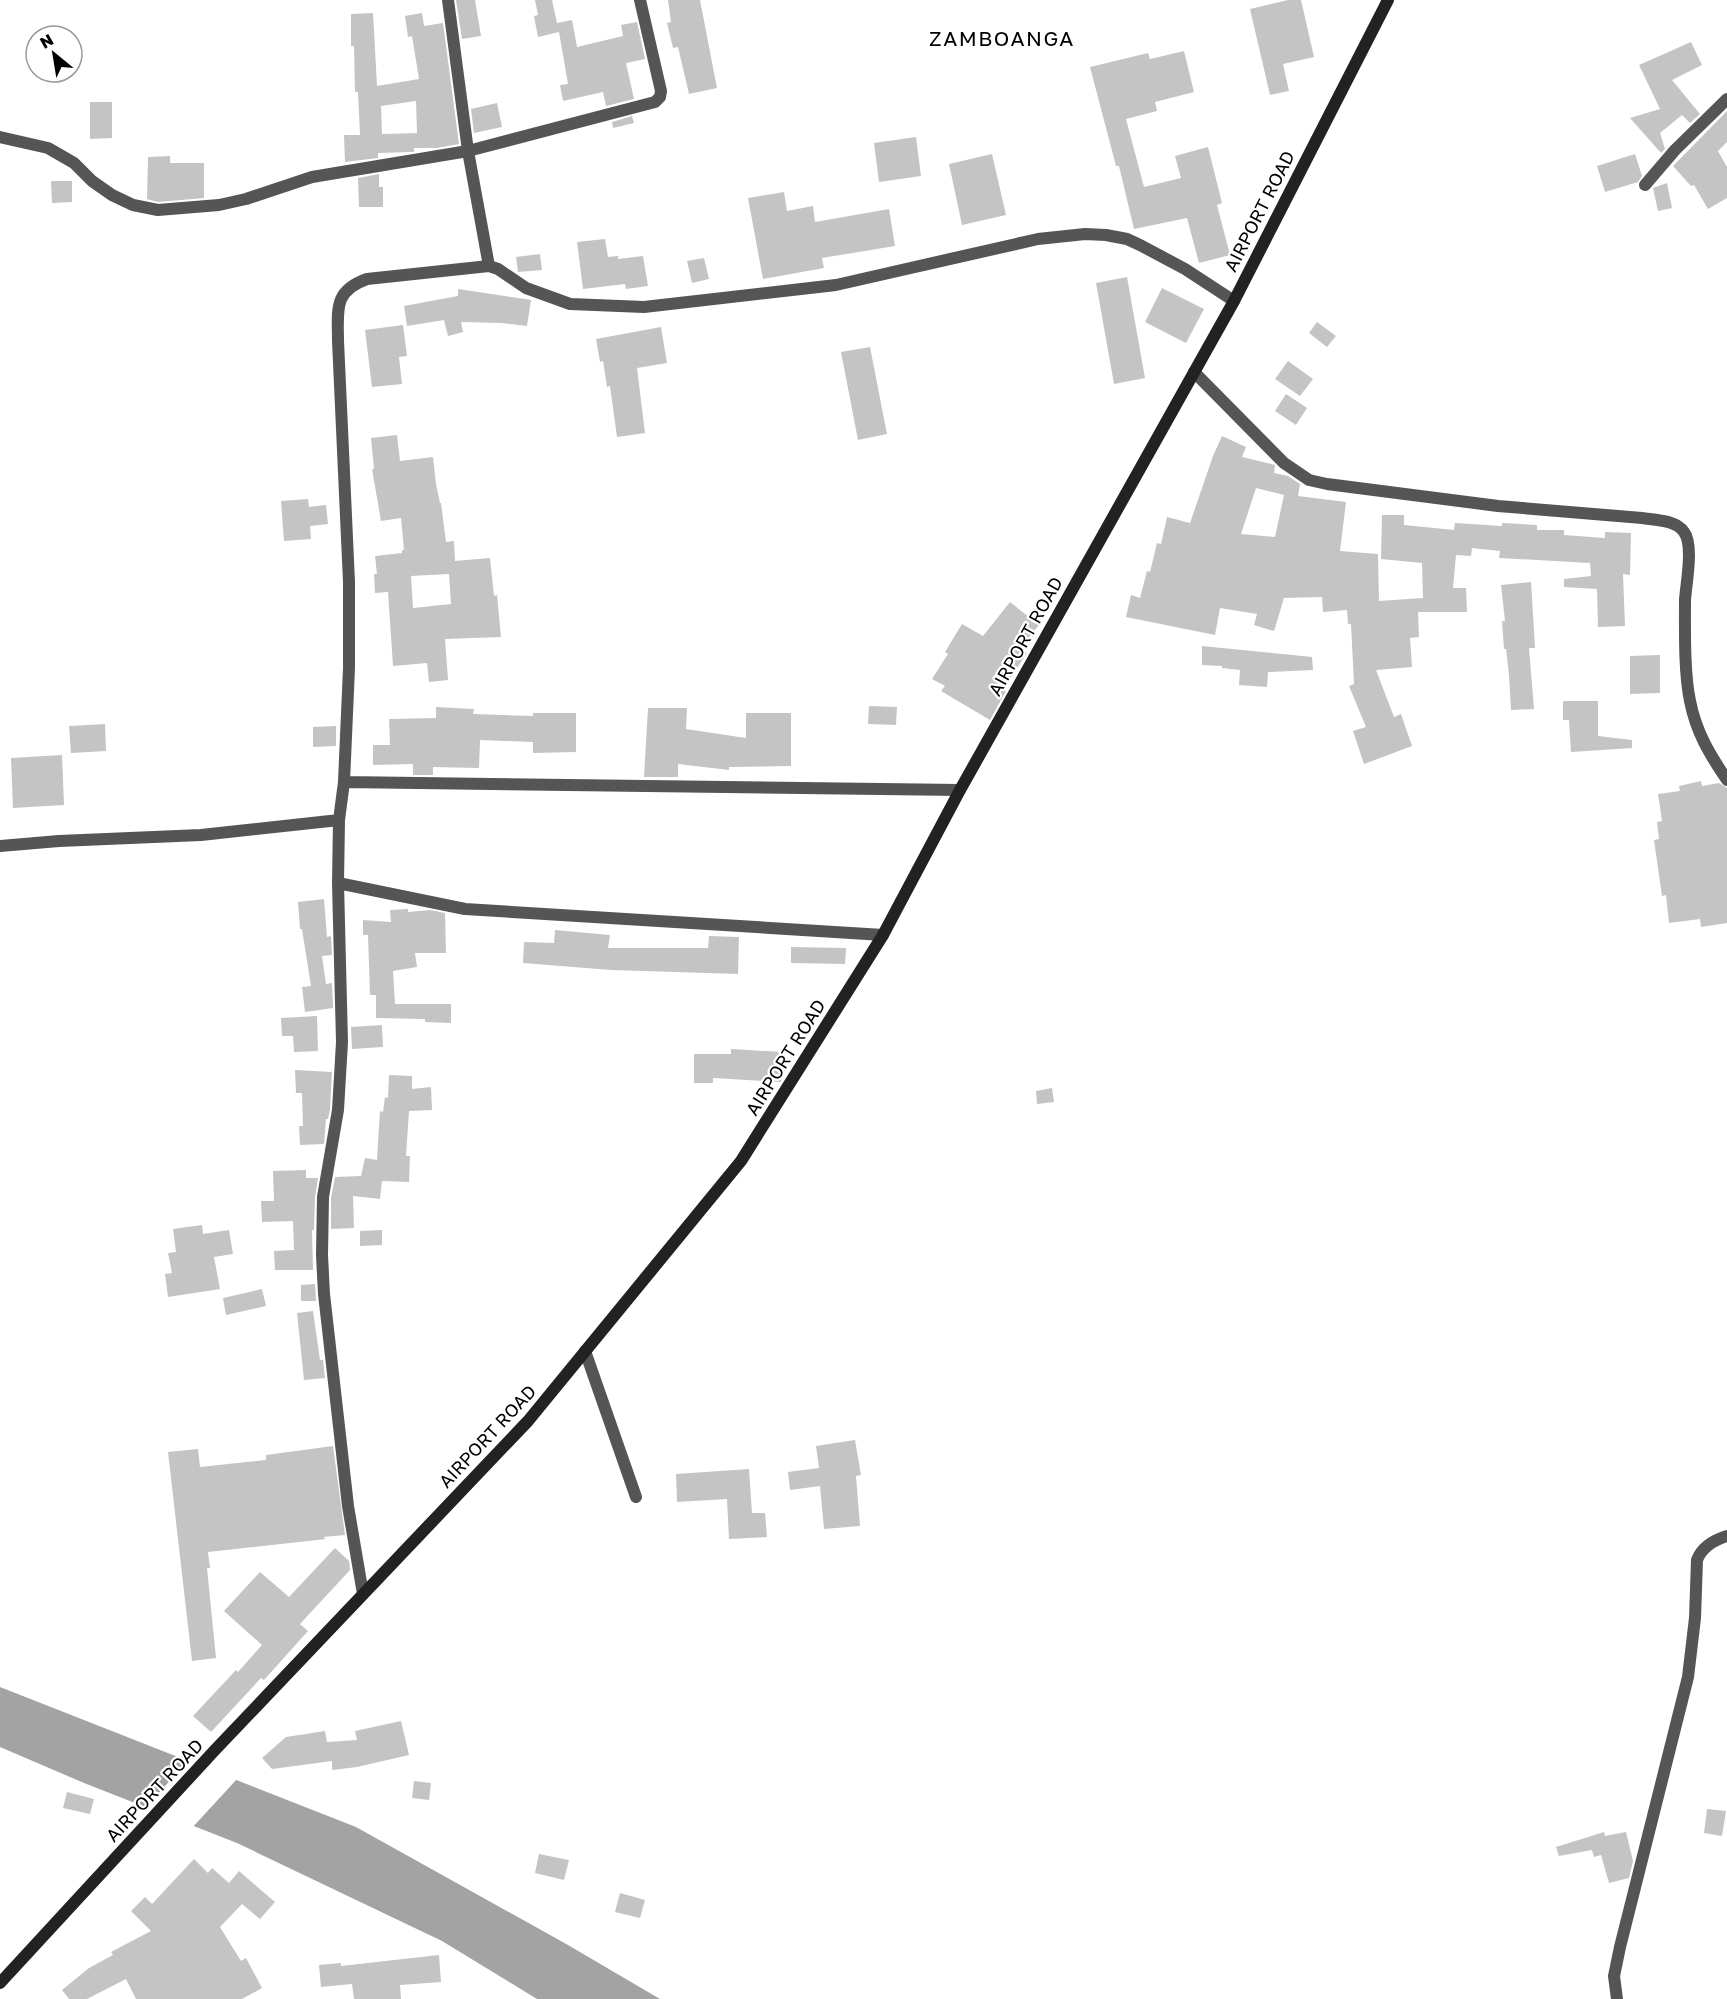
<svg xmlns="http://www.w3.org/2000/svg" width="1727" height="1999" font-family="'Golos Text',sans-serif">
	<rect width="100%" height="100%" fill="#fff"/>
	<path fill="#a3a3a3" d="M 0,1687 L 356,1827 L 568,1945 L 660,1999 L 537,1999 L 442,1941 L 237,1843 L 84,1783 L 0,1747 Z"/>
	<path fill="#fff" d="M 189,1759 L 238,1778 L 191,1829 L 144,1810 Z"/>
	<path fill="#c4c4c4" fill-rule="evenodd" d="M 456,0 L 475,0 L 481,36 L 462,39 Z
		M 535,0 L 552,0 L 557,23 L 572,20 L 577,47 L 623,36 L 621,25 L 637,22 L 645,59 L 626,63 L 634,99 L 606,106 L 603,92 L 563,101 L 560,85 L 568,84 L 559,32 L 538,37 L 534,16 L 538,15 Z
		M 668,0 L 700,0 L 717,88 L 689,94 L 678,47 L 673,48 L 667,23 L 671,22 Z
		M 1288,0 L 1301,0 L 1314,57 L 1283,64 L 1289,91 L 1270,95 L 1250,9 Z
		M 373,13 L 377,86 L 419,79 L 412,36 L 408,37 L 405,16 L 422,13 L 424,26 L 443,23 L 459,144 L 437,148 L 414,148 L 414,152 L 410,152 L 378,153 L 378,158 L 345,162 L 344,135 L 360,135 L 358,92 L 355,92 L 354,46 L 351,46 L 351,14 ZM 416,101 L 417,133 L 382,134 L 381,106 Z
		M 1691,42 L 1702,65 L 1672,80 L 1700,114 L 1690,123 L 1682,115 L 1660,133 L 1665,149 L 1661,153 L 1630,118 L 1660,109 L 1639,65 Z
		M 1184,51 L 1194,92 L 1155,102 L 1157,111 L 1126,119 L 1144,187 L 1181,178 L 1175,156 L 1208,147 L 1222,203 L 1217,205 L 1230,255 L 1199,263 L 1187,218 L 1134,229 L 1119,166 L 1116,166 L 1090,67 L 1148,53 L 1150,59 Z
		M 90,102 L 112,102 L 112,138 L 90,139 Z
		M 497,103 L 502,127 L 474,133 L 471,109 Z
		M 1727,111 L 1727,142 L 1718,151 L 1727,167 L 1727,198 L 1708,209 L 1694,185 L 1691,186 L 1673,166 Z
		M 632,116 L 634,123 L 613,128 L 612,122 Z
		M 916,137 L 921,176 L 879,182 L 874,143 Z
		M 992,154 L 1006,215 L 962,225 L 949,164 Z
		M 1635,154 L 1642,176 L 1638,182 L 1605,192 L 1597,166 Z
		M 170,156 L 170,163 L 204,163 L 204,198 L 158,202 L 147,199 L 148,157 Z
		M 379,174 L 379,187 L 383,187 L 383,207 L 359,207 L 358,178 Z
		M 51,181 L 72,181 L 72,202 L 52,203 Z
		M 1667,183 L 1672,208 L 1658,211 L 1653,188 Z
		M 784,192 L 787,211 L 813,206 L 815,222 L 889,209 L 895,246 L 822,258 L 824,268 L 763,279 L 748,198 Z
		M 605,239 L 608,257 L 618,256 L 618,259 L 643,256 L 648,286 L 626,289 L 625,284 L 583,289 L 577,242 Z
		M 540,254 L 542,270 L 518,272 L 516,257 Z
		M 704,258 L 709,279 L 692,283 L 687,261 Z
		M 1127,277 L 1145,378 L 1114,384 L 1096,283 Z
		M 1162,288 L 1204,309 L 1186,343 L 1145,322 Z
		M 458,289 L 531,300 L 527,326 L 501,323 L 461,322 L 463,332 L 448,336 L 444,320 L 407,326 L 404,306 L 458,296 Z
		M 1317,322 L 1336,336 L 1327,347 L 1309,333 Z
		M 403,325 L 407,356 L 399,357 L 402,384 L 372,387 L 365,330 Z
		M 661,327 L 667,363 L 637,368 L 645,433 L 617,437 L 610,386 L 607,387 L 603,361 L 600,362 L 596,339 Z
		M 870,347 L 887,434 L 858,440 L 841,352 Z
		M 1288,361 L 1313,379 L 1300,396 L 1275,379 Z
		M 1286,394 L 1307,408 L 1296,425 L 1275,411 Z
		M 397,435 L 400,461 L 433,457 L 436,484 L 440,503 L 441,503 L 446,542 L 454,541 L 455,561 L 490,558 L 494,596 L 497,595 L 501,637 L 445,639 L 448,680 L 429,682 L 427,663 L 393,666 L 388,592 L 375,593 L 374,574 L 377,574 L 375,556 L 402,553 L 402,550 L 404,550 L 401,518 L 381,521 L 372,469 L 374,469 L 371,438 ZM 449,574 L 451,604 L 413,608 L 411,576 Z
		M 1222,436 L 1246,447 L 1242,457 L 1275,465 L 1274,473 L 1288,476 L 1300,484 L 1298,496 L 1346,502 L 1340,551 L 1378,554 L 1379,601 L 1423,598 L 1422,563 L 1381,559 L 1382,515 L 1404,515 L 1404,525 L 1454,530 L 1455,523 L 1502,526 L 1502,523 L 1537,525 L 1537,530 L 1564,530 L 1564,535 L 1605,538 L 1605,532 L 1631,533 L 1630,575 L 1623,574 L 1625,626 L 1598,627 L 1597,589 L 1564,587 L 1564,579 L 1591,576 L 1590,563 L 1499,558 L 1500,551 L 1472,548 L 1471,556 L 1456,555 L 1453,588 L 1466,588 L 1467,612 L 1418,612 L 1419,637 L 1410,638 L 1412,667 L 1376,670 L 1394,717 L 1401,714 L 1412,746 L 1364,764 L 1353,731 L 1366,727 L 1349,686 L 1354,684 L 1351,624 L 1348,624 L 1347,610 L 1323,612 L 1322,597 L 1284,598 L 1274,631 L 1254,625 L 1257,614 L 1220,608 L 1215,635 L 1126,617 L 1131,595 L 1140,598 L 1147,571 L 1150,572 L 1157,543 L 1161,544 L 1167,517 L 1190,523 L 1213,456 ZM 1256,488 L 1284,495 L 1275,537 L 1241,534 Z
		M 308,499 L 309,507 L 326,505 L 328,524 L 310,526 L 311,539 L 284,541 L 281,501 Z
		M 1531,582 L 1535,648 L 1529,648 L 1534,709 L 1511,710 L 1509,675 L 1506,649 L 1504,649 L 1502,621 L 1505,621 L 1501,585 Z
		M 1010,602 L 1039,625 L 1020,648 L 1027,653 L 1003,689 L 1006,691 L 990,720 L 941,691 L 945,686 L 932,679 L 948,654 L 945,652 L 962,624 L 983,636 Z
		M 1202,646 L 1312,657 L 1313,670 L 1268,672 L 1267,687 L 1239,685 L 1240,670 L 1222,668 L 1222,666 L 1202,665 Z
		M 1660,655 L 1660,693 L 1630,694 L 1630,656 Z
		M 1563,701 L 1598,701 L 1598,736 L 1632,740 L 1632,748 L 1571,752 L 1569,720 L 1563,720 Z
		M 869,706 L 897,707 L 896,725 L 868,724 Z
		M 436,707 L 474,709 L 473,714 L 533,716 L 533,713 L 576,713 L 576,752 L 533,753 L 533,742 L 480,740 L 479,768 L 433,767 L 433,775 L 413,775 L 413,764 L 373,765 L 373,745 L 390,745 L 389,719 L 436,718 Z
		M 648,708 L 687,708 L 686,729 L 746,738 L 746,713 L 791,713 L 791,766 L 729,767 L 729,770 L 678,764 L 678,777 L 644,777 Z
		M 105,724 L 106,751 L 71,753 L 69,726 Z
		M 336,726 L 336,746 L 313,747 L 313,727 Z
		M 62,755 L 64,805 L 13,808 L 11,758 Z
		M 1701,781 L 1702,786 L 1719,783 L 1727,788 L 1727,923 L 1701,927 L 1700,919 L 1669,923 L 1666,895 L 1662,896 L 1654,840 L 1659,839 L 1657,822 L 1662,821 L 1658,794 L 1680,791 L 1679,786 Z
		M 324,899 L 327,937 L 331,936 L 332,955 L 322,956 L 326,984 L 332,983 L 333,1008 L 305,1012 L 302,987 L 311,986 L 302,929 L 300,929 L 298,902 Z
		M 408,909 L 408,912 L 430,910 L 445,913 L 446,953 L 415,953 L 417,967 L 393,971 L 395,1004 L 451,1004 L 451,1023 L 425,1022 L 425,1019 L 376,1018 L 376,995 L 370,995 L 368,935 L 363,935 L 363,920 L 391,922 L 390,910 Z
		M 555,930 L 610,935 L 608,948 L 708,948 L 709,936 L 739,937 L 738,974 L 611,970 L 523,963 L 524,942 L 554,943 Z
		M 791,947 L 846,948 L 845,964 L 791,963 Z
		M 317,1016 L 318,1051 L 294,1052 L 293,1036 L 282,1036 L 281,1018 Z
		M 382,1025 L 383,1047 L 352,1049 L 351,1027 Z
		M 731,1049 L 783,1052 L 781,1082 L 713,1078 L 713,1083 L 694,1083 L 694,1054 L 731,1054 Z
		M 295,1070 L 332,1072 L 330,1109 L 328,1119 L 326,1119 L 324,1144 L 300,1145 L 299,1126 L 303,1126 L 302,1093 L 296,1093 Z
		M 389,1075 L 412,1076 L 412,1089 L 431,1087 L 432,1110 L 409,1111 L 406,1156 L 410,1156 L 409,1182 L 382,1181 L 380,1199 L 353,1196 L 354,1228 L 331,1229 L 331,1198 L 335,1177 L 361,1176 L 365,1158 L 377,1160 L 380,1111 L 383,1112 L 385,1097 L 388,1098 Z
		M 1052,1088 L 1054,1102 L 1037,1104 L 1036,1091 Z
		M 306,1170 L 306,1178 L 318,1178 L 315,1197 L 314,1230 L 312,1230 L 313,1270 L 275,1270 L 274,1251 L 294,1250 L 293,1221 L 262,1222 L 261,1201 L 274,1201 L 273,1171 Z
		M 202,1225 L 203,1234 L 229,1230 L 233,1254 L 214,1257 L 220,1289 L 168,1297 L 165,1274 L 172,1273 L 168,1253 L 176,1252 L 173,1229 Z
		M 382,1230 L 382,1245 L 360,1246 L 360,1231 Z
		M 315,1284 L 316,1301 L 301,1301 L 301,1285 Z
		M 262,1289 L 266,1306 L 226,1315 L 223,1298 Z
		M 313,1311 L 320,1360 L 323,1360 L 325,1378 L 304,1380 L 297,1313 Z
		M 855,1440 L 861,1475 L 856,1476 L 860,1526 L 824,1529 L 820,1486 L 790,1490 L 788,1472 L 819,1468 L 816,1446 Z
		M 333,1446 L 345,1535 L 323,1537 L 326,1539 L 208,1552 L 210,1568 L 207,1568 L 216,1658 L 192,1661 L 168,1452 L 198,1449 L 200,1467 L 266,1460 L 266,1455 Z
		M 749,1469 L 752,1513 L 765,1513 L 767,1537 L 729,1539 L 727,1499 L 677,1502 L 676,1474 Z
		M 335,1548 L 349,1561 L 350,1570 L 300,1624 L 308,1631 L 264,1680 L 261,1678 L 211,1732 L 193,1716 L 236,1670 L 238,1672 L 262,1645 L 224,1611 L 260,1572 L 289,1597 Z
		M 401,1721 L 409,1755 L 357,1767 L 332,1770 L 332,1761 L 272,1769 L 262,1758 L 286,1737 L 325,1731 L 327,1742 L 357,1740 L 355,1731 Z
		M 414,1781 L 431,1783 L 429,1800 L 412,1798 Z
		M 67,1792 L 94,1799 L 90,1814 L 63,1808 Z
		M 1707,1809 L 1726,1811 L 1722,1836 L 1704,1833 Z
		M 1604,1832 L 1605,1836 L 1626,1832 L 1633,1861 L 1629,1878 L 1609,1883 L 1601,1855 L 1594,1857 L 1592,1850 L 1559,1856 L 1556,1847 Z
		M 539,1854 L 569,1860 L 564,1880 L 535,1873 Z
		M 194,1859 L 208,1873 L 212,1868 L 229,1883 L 239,1871 L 275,1902 L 260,1919 L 242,1904 L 220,1927 L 241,1961 L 246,1958 L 262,1988 L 242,1999 L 136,1999 L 126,1979 L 87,1999 L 69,1999 L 62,1990 L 89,1968 L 113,1955 L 111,1952 L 151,1931 L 131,1911 L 145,1897 L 152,1904 Z
		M 620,1893 L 645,1900 L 640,1918 L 615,1912 Z
		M 439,1955 L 441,1982 L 400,1985 L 401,1999 L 354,1999 L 352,1984 L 321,1987 L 319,1965 L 341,1963 L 341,1966 Z"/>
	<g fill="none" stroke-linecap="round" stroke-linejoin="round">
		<path stroke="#555" stroke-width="12" d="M 448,0 L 468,151 L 489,266
			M 0,137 L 48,148 L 74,163 L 92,181 L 112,195 L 133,205 L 158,210 L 219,205 L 246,199 L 312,177 L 468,151 L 655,102 L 660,97 L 661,91 L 640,0
			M 1645,185 L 1675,150 L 1727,99
			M 1194,372 L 1284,463 L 1309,480 L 1327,484 L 1498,506 L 1642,518 C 1655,520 1676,520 1684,532 C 1694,545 1686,584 1685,600 C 1685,631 1684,672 1690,701 C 1696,732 1710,755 1727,780
			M 344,782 L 960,790
			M 0,846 L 59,841 L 201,835 L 339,820
			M 338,883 L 465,909 L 883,935
			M 585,1351 L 636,1497
			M 363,1594 L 348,1506 L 324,1294 L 322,1255 L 323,1197 L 338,1110 L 342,1042 L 338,883 L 339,820 L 344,782 L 349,668 L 349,582 L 338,341 C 338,310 333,291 367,279 L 489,266 L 498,269 L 526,288 L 570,304 L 644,307 L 836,285 L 1038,239 L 1085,234 L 1106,235 L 1127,239 L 1140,245 L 1185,269 L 1234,301
			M 1617,1999 L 1614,1976 L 1620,1947 L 1688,1677 L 1695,1618 L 1697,1560 C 1702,1547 1714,1540 1727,1536"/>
		<path stroke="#222" stroke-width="12" d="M 0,1983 L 214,1751 L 528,1421 L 741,1161 L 883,935 L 960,790 L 1234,301 L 1388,0"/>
	</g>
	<g text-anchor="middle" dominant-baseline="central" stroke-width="4.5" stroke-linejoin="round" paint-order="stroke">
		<g font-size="18" fill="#000" stroke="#fff">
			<text transform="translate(1259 211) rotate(-63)">AIRPORT ROAD</text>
			<text transform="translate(1025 636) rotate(-61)">AIRPORT ROAD</text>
			<text transform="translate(785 1057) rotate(-58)">AIRPORT ROAD</text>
			<text transform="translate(487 1436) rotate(-47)">AIRPORT ROAD</text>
			<text transform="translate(154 1790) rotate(-47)">AIRPORT ROAD</text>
		</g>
		<g font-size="21" letter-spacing="1.5" fill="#000" stroke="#fff">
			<text x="1002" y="38">ZAMBOANGA</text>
		</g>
	</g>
	<g transform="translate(54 54) rotate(330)"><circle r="28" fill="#ffffff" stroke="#999999" stroke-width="1.5"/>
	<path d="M0-4.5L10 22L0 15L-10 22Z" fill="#000000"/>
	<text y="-9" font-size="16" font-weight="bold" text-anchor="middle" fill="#000000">N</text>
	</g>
</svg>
